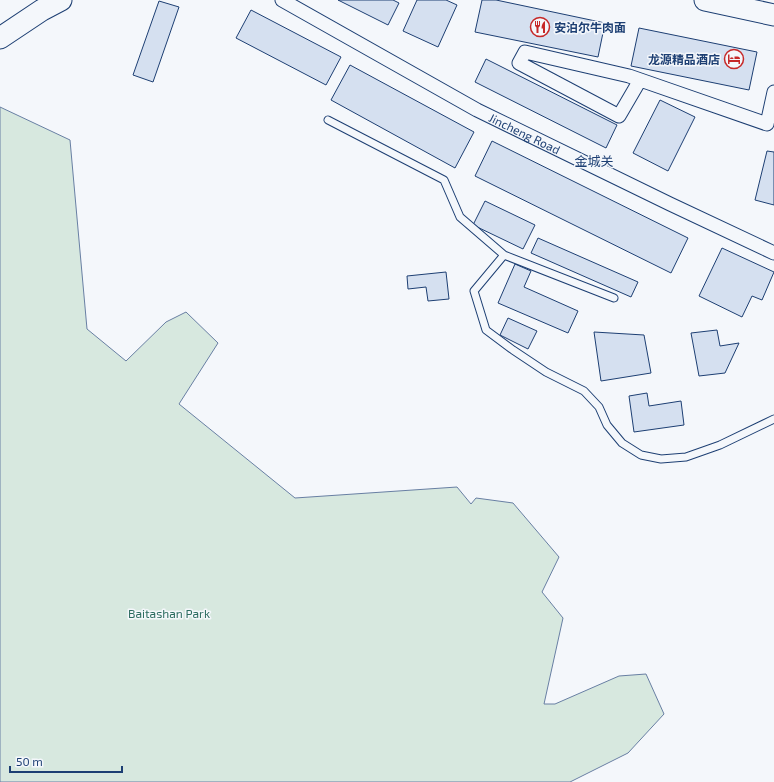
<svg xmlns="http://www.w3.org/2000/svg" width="774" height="782" font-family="'Exo 2','Noto Sans SC',sans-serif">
	<rect width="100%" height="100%" fill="#f4f7fb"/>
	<path fill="#d7e8df" stroke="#687fa3" d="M 0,107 L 70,140 L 87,329 L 126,361 L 166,322 L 186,312 L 218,343 L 179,404 L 295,498 L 457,487 L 471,504 L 476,498 L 513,503 L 559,557 L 542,592 L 563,618 L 544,704 L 555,704 L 619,676 L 646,674 L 664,714 L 628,753 L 570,782 L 0,782 Z"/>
	<path fill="#d5e0f0" stroke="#1d3f73" d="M 338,0 L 393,0 L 399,3 L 388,25 Z
		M 417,0 L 446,0 L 457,5 L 438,47 L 403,31 Z
		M 482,0 L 496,0 L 605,23 L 598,57 L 475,32 Z
		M 159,1 L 179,7 L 153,82 L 133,75 Z
		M 251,10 L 341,57 L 326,85 L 236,38 Z
		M 639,28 L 757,52 L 749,90 L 631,66 Z
		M 486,59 L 617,125 L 606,148 L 475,82 Z
		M 350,65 L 474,132 L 455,168 L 331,100 Z
		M 660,100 L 695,117 L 668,171 L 633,153 Z
		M 492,141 L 688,238 L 671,273 L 475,176 Z
		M 767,151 L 774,152 L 774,205 L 755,200 Z
		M 485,201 L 535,225 L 523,249 L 473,225 Z
		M 538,238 L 638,282 L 631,297 L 531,253 Z
		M 722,248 L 774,272 L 762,300 L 752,296 L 742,317 L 699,296 Z
		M 515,264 L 531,271 L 524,287 L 578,311 L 568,333 L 498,303 Z
		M 446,272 L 449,299 L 428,301 L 426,287 L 408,289 L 407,276 Z
		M 508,318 L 537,331 L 528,349 L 500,335 Z
		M 717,330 L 720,346 L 739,343 L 725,373 L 699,376 L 691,333 Z
		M 594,332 L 644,335 L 651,373 L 601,381 Z
		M 647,393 L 649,406 L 681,401 L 684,425 L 634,432 L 629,396 Z"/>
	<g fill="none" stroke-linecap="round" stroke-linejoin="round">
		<g stroke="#1d3f73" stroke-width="9">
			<path id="lane" d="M 328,120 L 444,180 L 460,217 L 504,255 L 614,298
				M 504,255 L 474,291 L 486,330 L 513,350 L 546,372 L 584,391 L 599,407 L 607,425 L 622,443 L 641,455 L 661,459 L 686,457 L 720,445 L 774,419"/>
		</g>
		<g stroke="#1d3f73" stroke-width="15">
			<g id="street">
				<path id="s1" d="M 282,0 L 477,110 L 670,204 L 774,253"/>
				<path d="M 640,80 L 619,116 L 519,63 L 525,52 L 629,76 C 675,92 721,108 767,124 L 774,92"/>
			</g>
		</g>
		<g stroke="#1d3f73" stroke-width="23">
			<path id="primary" d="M 705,0 L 774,15
				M 0,38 L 42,10 L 61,0"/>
		</g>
		<use href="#lane" stroke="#f4f7fb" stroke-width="7"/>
		<use href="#street" stroke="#f4f7fb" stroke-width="13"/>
		<use href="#primary" stroke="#f4f7fb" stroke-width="21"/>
	</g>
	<defs>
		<g id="restaurant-ring" transform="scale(1)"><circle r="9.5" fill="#f4f7fb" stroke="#c62828" stroke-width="1.5"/><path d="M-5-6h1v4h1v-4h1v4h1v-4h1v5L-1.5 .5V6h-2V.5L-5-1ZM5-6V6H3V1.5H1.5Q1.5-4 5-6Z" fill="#c62828"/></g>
		<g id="hotel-ring" transform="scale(1)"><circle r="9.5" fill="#f4f7fb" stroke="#c62828" stroke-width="1.5"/><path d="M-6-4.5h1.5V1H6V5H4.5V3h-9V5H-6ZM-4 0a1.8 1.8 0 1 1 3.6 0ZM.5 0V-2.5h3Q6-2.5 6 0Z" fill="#c62828"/></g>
	</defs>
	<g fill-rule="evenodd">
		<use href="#restaurant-ring" x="540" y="27"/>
		<use href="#hotel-ring" x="734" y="59"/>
	</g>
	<g text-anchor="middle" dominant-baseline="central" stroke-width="3" stroke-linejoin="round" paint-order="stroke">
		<g font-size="12" font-weight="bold" fill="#1d3f73" stroke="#f4f7fb" text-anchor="start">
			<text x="554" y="27">安泊尔牛肉面</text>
			<text x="720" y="59" text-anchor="end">龙源精品酒店</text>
		</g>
		<g font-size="12" fill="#1d3f73" stroke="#f4f7fb">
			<text stroke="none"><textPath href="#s1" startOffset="277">Jincheng Road</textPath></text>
		</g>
		<g font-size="12" fill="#2c6c60" stroke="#f4f7fb">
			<text x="169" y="613">Baitashan Park</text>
		</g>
		<g font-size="13" fill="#1d3f73" stroke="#f4f7fb">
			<text x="594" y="161">金城关</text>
		</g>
	</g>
	<path d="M10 766v6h112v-6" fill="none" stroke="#1d3f73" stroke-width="2"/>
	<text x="16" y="766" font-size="12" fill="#1d3f73" stroke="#f4f7fb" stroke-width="3" paint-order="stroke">50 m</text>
</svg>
